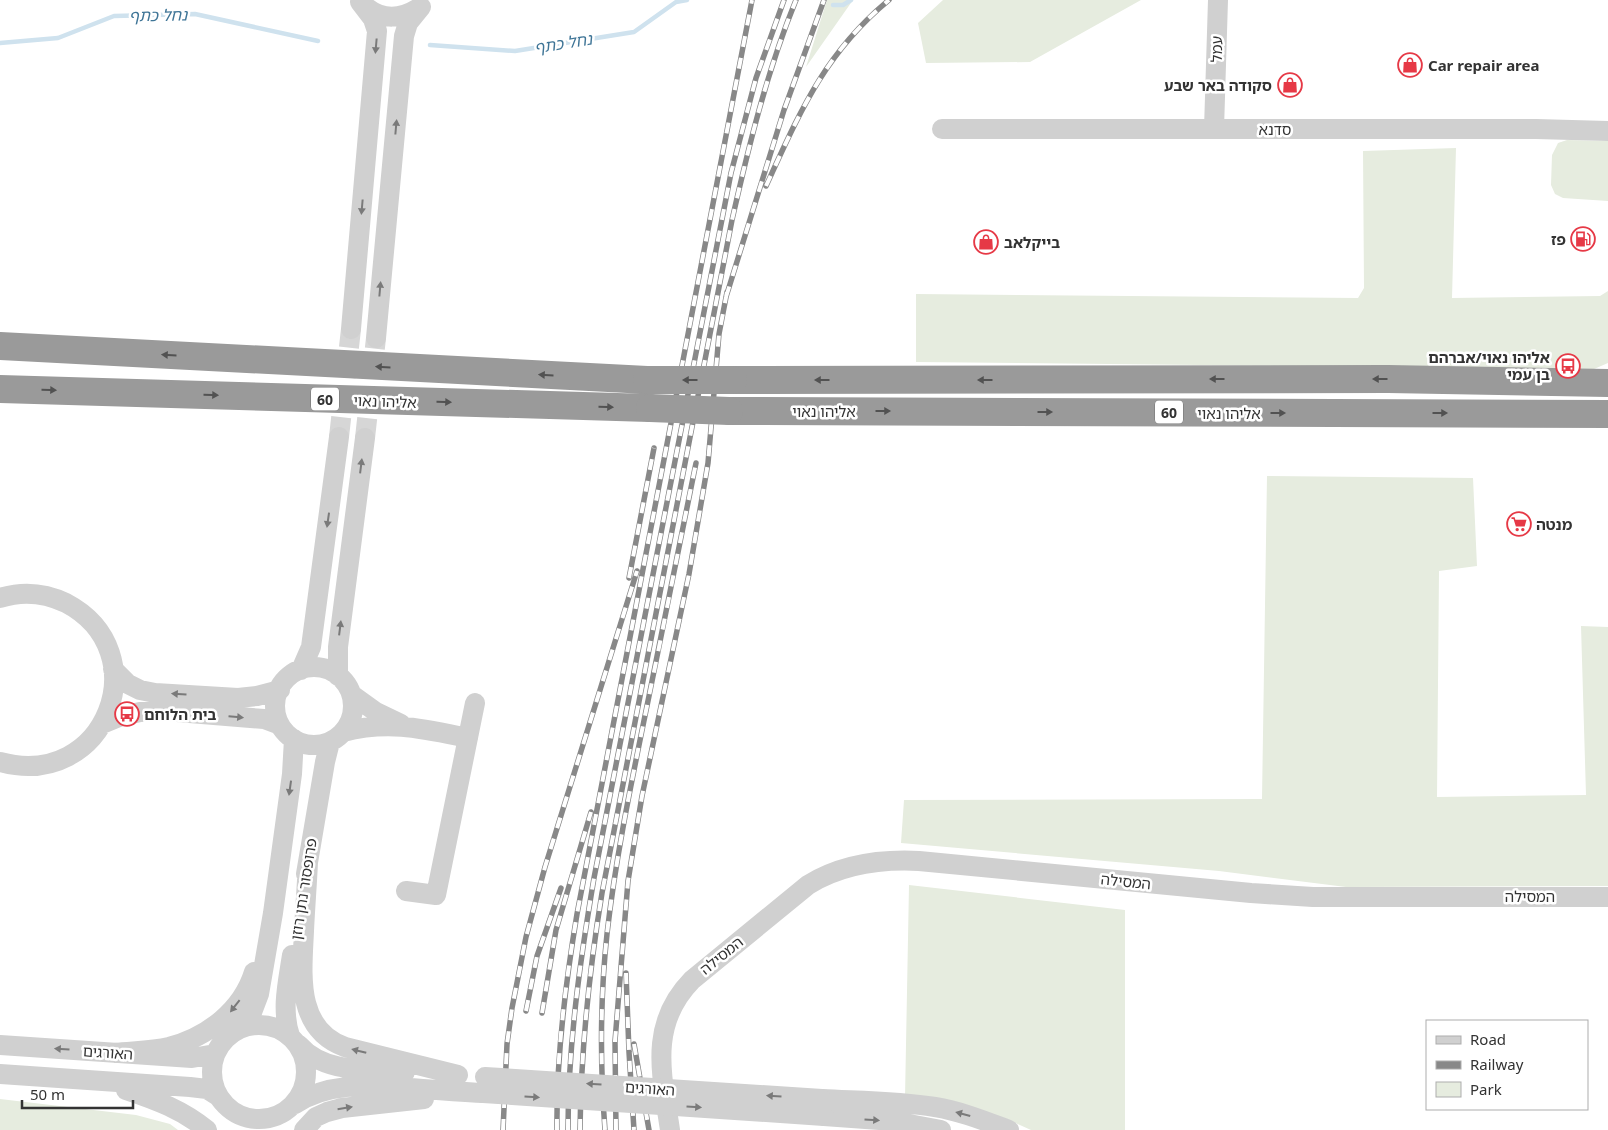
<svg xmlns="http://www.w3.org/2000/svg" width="1608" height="1130" font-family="'Noto Sans','Noto Sans Hebrew',sans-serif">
	<rect width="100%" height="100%" fill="#fff"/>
	<path fill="#e6ecdf" d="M 827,0 L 853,0 L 806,67 Z
		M 943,0 L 1141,0 L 1030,62 L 926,63 L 918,23 Z
		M 1567,140 L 1608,141 L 1608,201 L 1563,198 L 1555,194 L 1551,185 L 1552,155 L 1558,143 Z
		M 1456,148 L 1452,298 L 1600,296 L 1608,291 L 1608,363 L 1594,369 L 916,362 L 916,294 L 1358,298 L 1364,288 L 1363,151 Z
		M 1267,476 L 1473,478 L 1477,566 L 1439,571 L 1437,797 L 1586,795 L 1581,626 L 1608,627 L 1608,886 L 1346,887 L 1219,871 L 901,843 L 904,800 L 1262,799 Z
		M 909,885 L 1125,910 L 1125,1130 L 1031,1130 L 1007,1119 L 905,1098 Z
		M 0,1099 L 136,1115 L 170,1124 L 178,1130 L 0,1130 Z"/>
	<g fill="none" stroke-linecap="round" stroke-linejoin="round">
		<path stroke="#cfe2ee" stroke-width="4.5" d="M 833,5 L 843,5 L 851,0
			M 0,43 L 58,38 L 114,16 L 195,14 L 318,41
			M 430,45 L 515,51 L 634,32 L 676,2 L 687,0"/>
		<path stroke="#d6d6d6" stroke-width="20" stroke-dasharray="20 10" stroke-linecap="butt" d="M 339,437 L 351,329
			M 365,438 L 376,338"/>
		<path stroke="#d0d0d0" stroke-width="20" d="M 365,6 C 382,21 402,19 420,7
			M 942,129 L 1536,129 L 1608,131
			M 1214,129 L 1218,0
			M 351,329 L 377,31 L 373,19 L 360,2
			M 376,338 L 404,36 L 408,23 L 421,7
			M 0,598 C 22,591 45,593 66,603 C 159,652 106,791 0,762
			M275 706a39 39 0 1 1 78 0a39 39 0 1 1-78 0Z
			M 113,669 L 128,684 L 140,690 L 155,693 L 238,698 L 257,696 L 280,690
			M 301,670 L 311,647 L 339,437
			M 338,676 L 338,647 L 365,438
			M 351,694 L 376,712 L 401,724
			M 102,724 L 119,717 L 140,712 L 165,711 L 264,719 L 280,725
			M 343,732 C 389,720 424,729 468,738
			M 308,862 C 307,885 305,908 304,931 C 302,974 295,1029 345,1047 L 458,1075
			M 306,874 L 325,762 L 330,742
			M 406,891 L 436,895 L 475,703
			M212 1072a47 47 0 1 1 94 0a47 47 0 1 1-94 0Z
			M 242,1028 L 251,1015 L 259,994 L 273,913 L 292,774 L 294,739
			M 290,1036 C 281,1009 288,982 292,955
			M 0,1045 L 192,1058 L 215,1054
			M 299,1045 C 324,1074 370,1069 405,1072
			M 115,1053 C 133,1051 152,1051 169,1047 C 207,1037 242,1011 254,972
			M 0,1074 L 190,1087 L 207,1089 L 218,1096
			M 126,1090 C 156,1100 183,1110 207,1130
			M 822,1099 C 860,1101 897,1101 935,1107 C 960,1111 985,1121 1009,1130
			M 295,1104 C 331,1081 370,1086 411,1088 C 435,1090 459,1092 483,1093
			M 824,1116 L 893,1121 L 941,1130
			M 304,1130 L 316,1117 L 327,1112 L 342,1108 L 424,1099
			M 670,1130 C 662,1075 648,1025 692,980 L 808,885 C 842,864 880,859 919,861 L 1251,893 L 1313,897 L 1608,897"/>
		<path stroke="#9a9a9a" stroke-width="28" d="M 0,346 L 647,380
			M 733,380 L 1388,379 L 1608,383
			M 0,389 L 650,408
			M 729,411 L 1608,414"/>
		<g stroke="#888" stroke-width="5.5">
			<path id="rail" d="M 766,186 C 800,112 824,54 889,0
				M 726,297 L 784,110 L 824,0
				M 629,578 L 654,448
				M 626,973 L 629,1052 L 634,1130
				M 526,1011 L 537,956 L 561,888
				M 542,1013 L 556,930 L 591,812
				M 634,1044 L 649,1130
				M 503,1130 L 507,1044 L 512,1008 L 526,937 L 545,867 L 637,571
				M 557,1130 C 556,1058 565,986 577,914 L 752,0
				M 568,1130 C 568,1045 580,961 594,878 L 731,173 L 756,78 L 784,0
				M 580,1130 C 581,1050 589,972 602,893 L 732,220 C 749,145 767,71 796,0
				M 605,1130 C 600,1065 600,999 607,934 C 616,854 633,775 649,696 C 665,619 680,541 696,463
				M 616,1130 L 615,1041 L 628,881 L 642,796 L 689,574 L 708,463 L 719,334 L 727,292"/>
		</g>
		<use href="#rail" stroke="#fff" stroke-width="4" stroke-dasharray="11" stroke-linecap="butt"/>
		<path stroke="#d0d0d0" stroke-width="20" d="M 485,1077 L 822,1099
			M 483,1093 L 824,1116"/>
		<path stroke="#9a9a9a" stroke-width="28" d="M 647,380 L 733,380
			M 650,408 L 729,411"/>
	</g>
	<defs><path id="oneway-solid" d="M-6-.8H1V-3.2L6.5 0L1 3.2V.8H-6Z" transform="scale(1.25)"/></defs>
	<g fill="#7a7a7a">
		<use href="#oneway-solid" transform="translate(376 46) rotate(95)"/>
		<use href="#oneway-solid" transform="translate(396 127) rotate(-85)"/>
		<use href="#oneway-solid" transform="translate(362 207) rotate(95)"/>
		<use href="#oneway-solid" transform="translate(380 289) rotate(-85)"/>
		<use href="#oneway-solid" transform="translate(361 466) rotate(-83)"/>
		<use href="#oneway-solid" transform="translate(328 520) rotate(98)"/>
		<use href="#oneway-solid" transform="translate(340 628) rotate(-83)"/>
		<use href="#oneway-solid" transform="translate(179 694) rotate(-176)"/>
		<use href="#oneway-solid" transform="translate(236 717) rotate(5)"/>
		<use href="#oneway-solid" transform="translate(290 788) rotate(98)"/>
		<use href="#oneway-solid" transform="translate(235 1006) rotate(128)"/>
		<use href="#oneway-solid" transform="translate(62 1049) rotate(-176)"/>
		<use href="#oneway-solid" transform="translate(359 1051) rotate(-166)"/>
		<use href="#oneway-solid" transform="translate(594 1084) rotate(-176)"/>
		<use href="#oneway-solid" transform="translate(774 1096) rotate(-176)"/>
		<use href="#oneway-solid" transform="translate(532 1097) rotate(4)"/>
		<use href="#oneway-solid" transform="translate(694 1107) rotate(4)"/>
		<use href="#oneway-solid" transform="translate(345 1108) rotate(-9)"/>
		<use href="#oneway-solid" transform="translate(963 1114) rotate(-165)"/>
		<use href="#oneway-solid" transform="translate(872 1120) rotate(4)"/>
	</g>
	<g fill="#525252">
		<use href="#oneway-solid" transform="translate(169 355) rotate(-177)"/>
		<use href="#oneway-solid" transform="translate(383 367) rotate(-177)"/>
		<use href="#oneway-solid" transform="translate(546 375) rotate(-177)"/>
		<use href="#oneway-solid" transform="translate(1217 379) rotate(180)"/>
		<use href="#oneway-solid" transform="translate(1380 379) rotate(180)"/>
		<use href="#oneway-solid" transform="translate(690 380) rotate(-180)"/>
		<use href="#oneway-solid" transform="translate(822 380) rotate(180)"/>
		<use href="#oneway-solid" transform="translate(985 380) rotate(180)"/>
		<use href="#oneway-solid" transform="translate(49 390) rotate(2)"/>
		<use href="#oneway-solid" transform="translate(211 395) rotate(2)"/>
		<use href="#oneway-solid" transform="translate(444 402) rotate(2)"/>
		<use href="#oneway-solid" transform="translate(606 407) rotate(2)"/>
		<use href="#oneway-solid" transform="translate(883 411)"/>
		<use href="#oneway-solid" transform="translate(1045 412)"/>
		<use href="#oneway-solid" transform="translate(1278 413)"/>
		<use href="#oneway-solid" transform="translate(1440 413)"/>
	</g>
	<defs>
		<g id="shop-ring" transform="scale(1.25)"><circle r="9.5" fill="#fff" stroke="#e63946" stroke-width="1.5"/><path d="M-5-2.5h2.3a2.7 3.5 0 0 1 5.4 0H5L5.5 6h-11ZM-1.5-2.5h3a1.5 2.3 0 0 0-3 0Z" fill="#e63946"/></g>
		<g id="fuel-ring" transform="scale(1.25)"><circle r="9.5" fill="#fff" stroke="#e63946" stroke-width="1.5"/><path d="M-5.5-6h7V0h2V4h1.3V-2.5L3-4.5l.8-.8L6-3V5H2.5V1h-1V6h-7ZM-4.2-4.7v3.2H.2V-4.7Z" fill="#e63946"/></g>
		<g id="bus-ring" transform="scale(1.25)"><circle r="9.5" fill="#fff" stroke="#e63946" stroke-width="1.5"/><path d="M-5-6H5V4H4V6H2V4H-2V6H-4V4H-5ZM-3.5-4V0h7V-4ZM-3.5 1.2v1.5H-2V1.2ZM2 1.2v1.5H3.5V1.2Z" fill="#e63946"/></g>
		<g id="supermarket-ring" transform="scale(1.25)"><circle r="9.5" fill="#fff" stroke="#e63946" stroke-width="1.5"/><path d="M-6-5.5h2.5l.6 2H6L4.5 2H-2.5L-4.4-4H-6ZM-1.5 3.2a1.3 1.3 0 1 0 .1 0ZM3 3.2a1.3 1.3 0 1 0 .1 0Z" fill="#e63946"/></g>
	</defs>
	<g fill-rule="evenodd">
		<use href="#shop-ring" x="1410" y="65"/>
		<use href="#shop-ring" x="1290" y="85"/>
		<use href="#fuel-ring" x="1583" y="239"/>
		<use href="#shop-ring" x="986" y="242"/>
		<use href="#bus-ring" x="1568" y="366"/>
		<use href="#supermarket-ring" x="1519" y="524"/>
		<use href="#bus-ring" x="127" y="714"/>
	</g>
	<g text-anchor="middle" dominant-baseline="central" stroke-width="5" stroke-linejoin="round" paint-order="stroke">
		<g fill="#fff" stroke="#707070" stroke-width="1">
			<rect x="311" y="387.5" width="28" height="23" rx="4"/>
			<rect x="1155" y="400.5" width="28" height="23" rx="4"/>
		</g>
		<g font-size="14" font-weight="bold" fill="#333">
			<text x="325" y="399">60</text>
			<text x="1169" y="412">60</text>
		</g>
		<g font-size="15" fill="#333" stroke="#fff">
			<text transform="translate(1216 49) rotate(-89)">עמל</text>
			<text x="1275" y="129">סדנא</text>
			<text transform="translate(385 401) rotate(2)">אליהו נאוי</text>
			<text x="824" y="411">אליהו נאוי</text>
			<text x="1229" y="413">אליהו נאוי</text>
			<text transform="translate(1126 881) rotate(6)">המסילה</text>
			<text transform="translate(303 889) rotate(-81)">פרופסור נתן רוזן</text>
			<text x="1530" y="896">המסילה</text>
			<text transform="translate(721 955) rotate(-39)">המסילה</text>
			<text transform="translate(108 1052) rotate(4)">האורגים</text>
			<text transform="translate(650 1088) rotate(4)">האורגים</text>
		</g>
		<g font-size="15" font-weight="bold" fill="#333" stroke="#fff" text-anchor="start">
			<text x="1428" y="65">Car repair area</text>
			<text x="1272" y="85" text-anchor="end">סקודה באר שבע</text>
			<text x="1566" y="239" text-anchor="end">פז</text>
			<text x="1004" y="242">בייקלאב</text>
			<text x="1550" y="357" text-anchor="end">אליהו נאוי/אברהם<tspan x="1550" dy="17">בן עמי</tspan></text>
			<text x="1536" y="524">מנטה</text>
			<text x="144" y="714">בית הלוחם</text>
		</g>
		<g font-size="16" font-style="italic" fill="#3f7597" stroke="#fff">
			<text transform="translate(158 15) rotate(-1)">נחל כתף</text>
			<text transform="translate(563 43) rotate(-9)">נחל כתף</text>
		</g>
	</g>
	<rect x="1426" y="1020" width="162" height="90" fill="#ffffff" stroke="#adadad"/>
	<rect x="1436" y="1036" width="25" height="8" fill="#d0d0d0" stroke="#adadad"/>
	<text x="1470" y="1045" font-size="15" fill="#333333">Road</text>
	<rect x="1436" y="1061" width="25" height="8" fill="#888888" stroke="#adadad"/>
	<text x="1470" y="1070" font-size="15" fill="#333333">Railway</text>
	<rect x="1436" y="1082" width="25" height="15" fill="#e6ecdf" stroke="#adadad"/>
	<text x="1470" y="1095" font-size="15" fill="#333333">Park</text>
	<path d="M22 1100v8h111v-8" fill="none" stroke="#333333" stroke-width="2.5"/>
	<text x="30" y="1100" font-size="15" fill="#333333" stroke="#ffffff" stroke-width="4" paint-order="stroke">50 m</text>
</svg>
